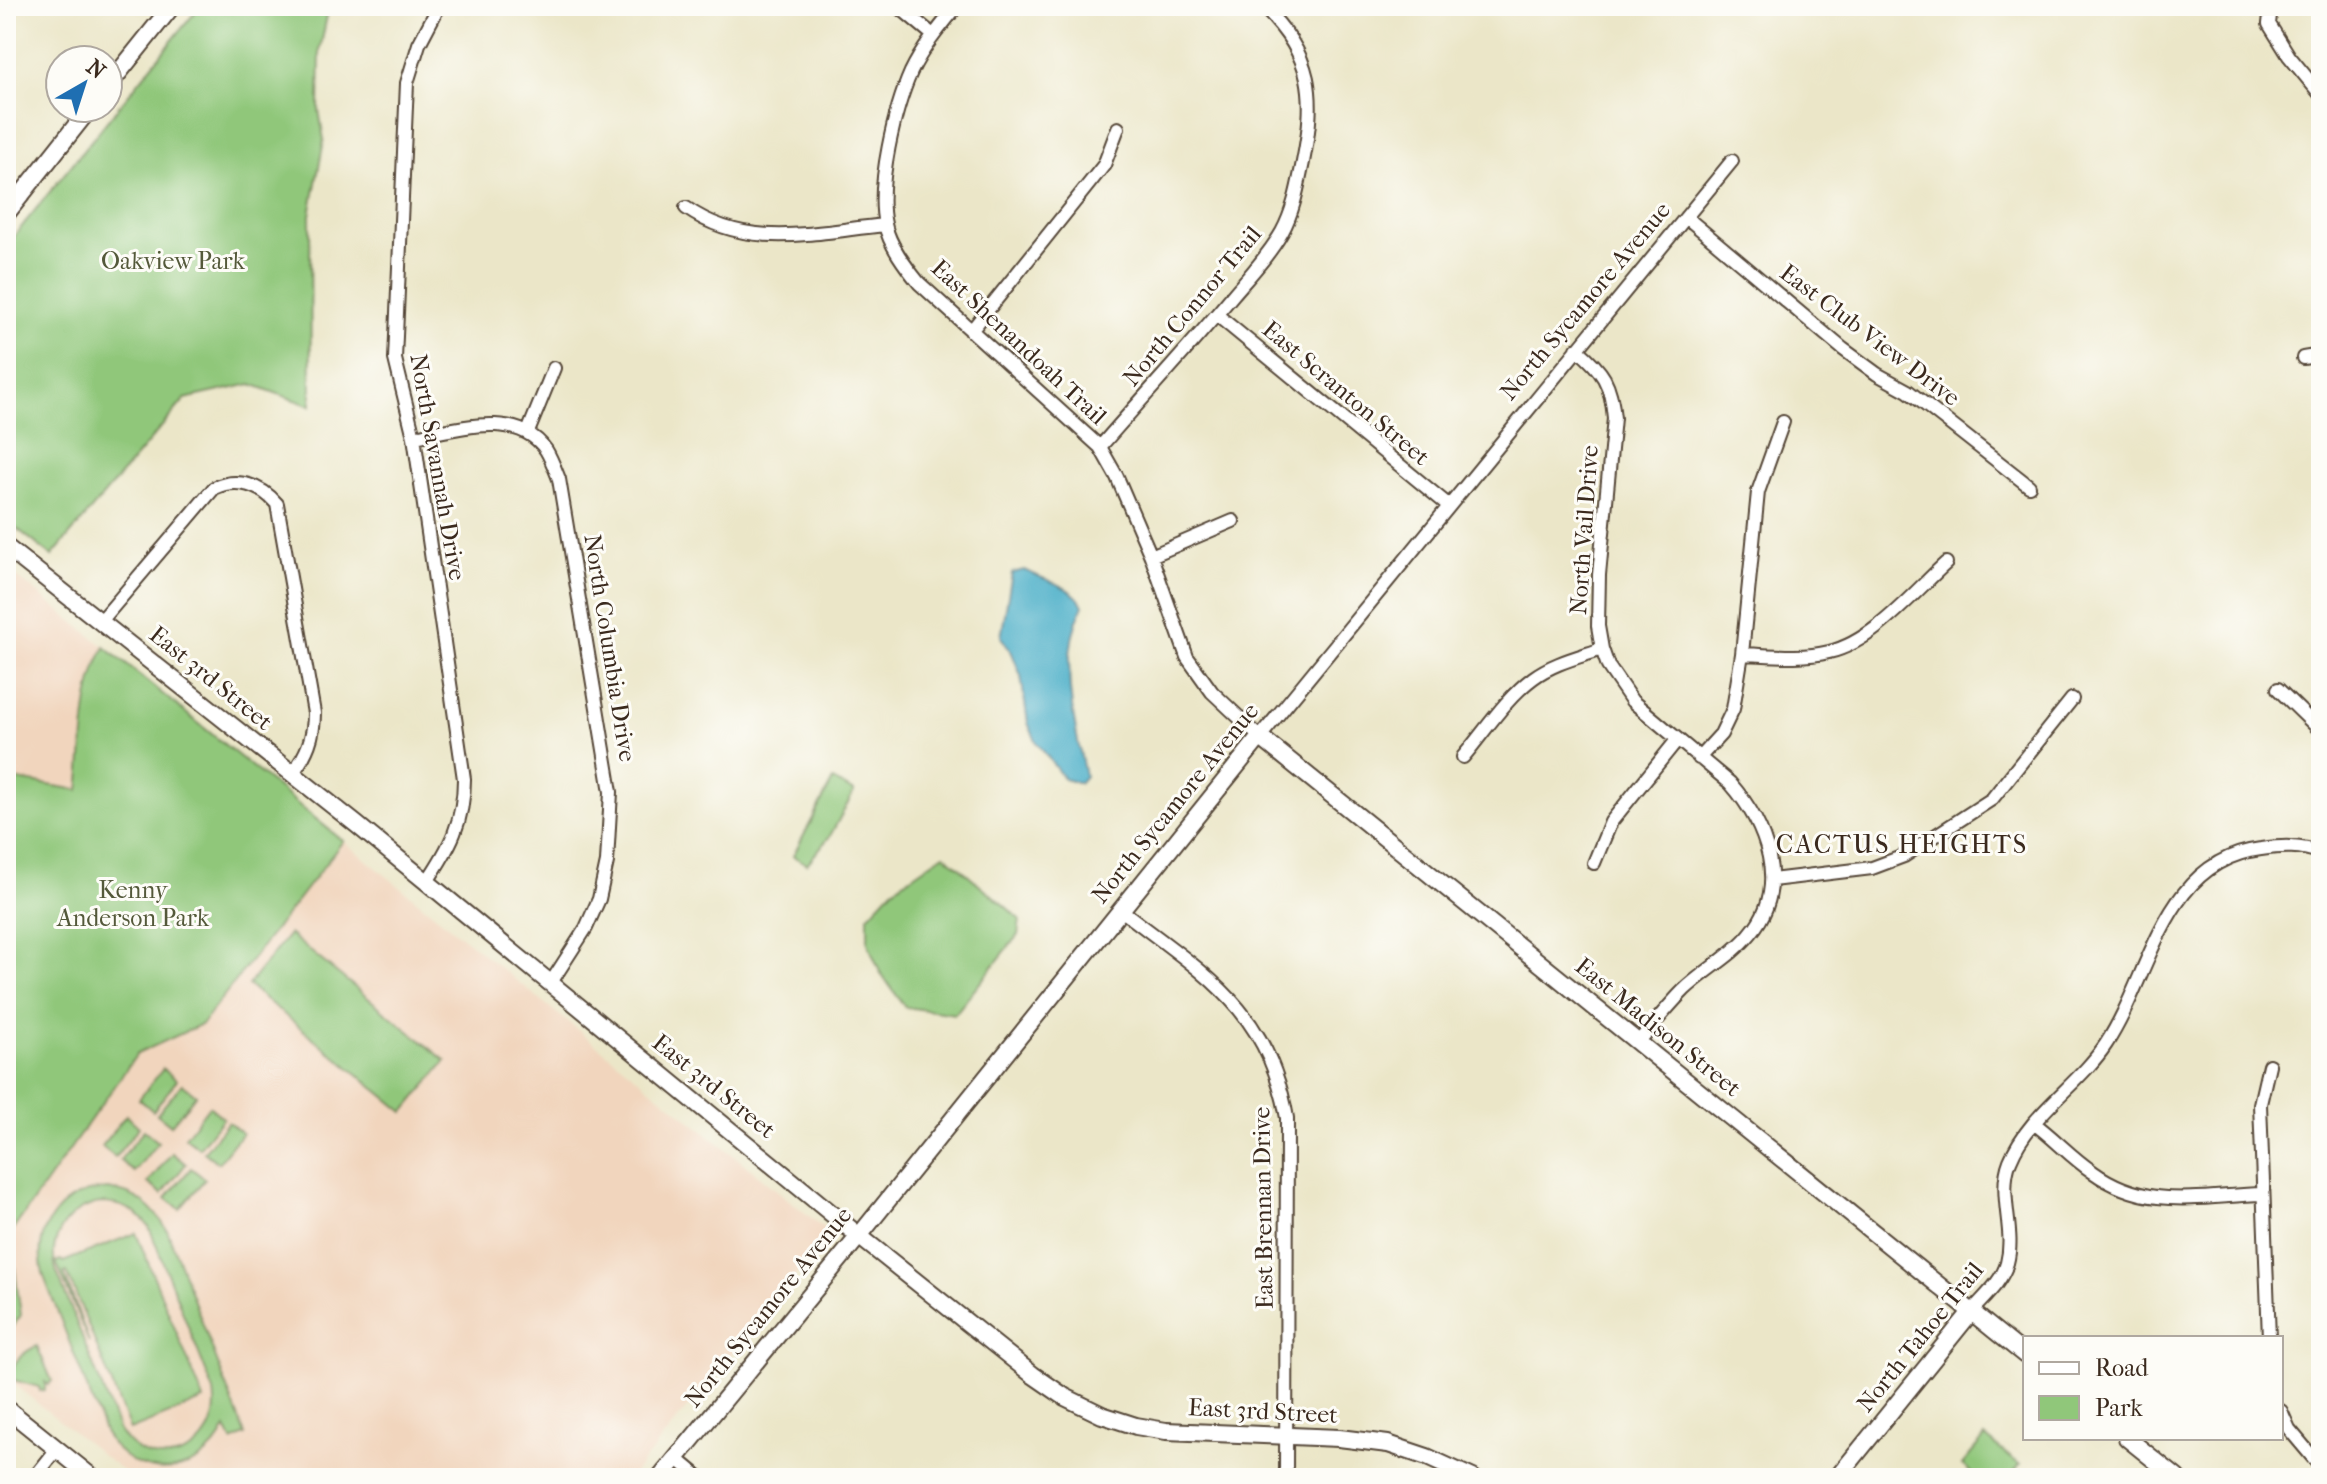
<svg xmlns="http://www.w3.org/2000/svg" width="2327" height="1484" font-family="'IM FELL French Canon',serif">
	<rect width="100%" height="100%" fill="#fdfcf7"/>
	<filter id="ink" filterUnits="userSpaceOnUse"><feTurbulence type="fractalNoise" baseFrequency=".0125" numOctaves="2"/><feDisplacementMap in="SourceGraphic" scale="16" xChannelSelector="R" yChannelSelector="G"/><feConvolveMatrix kernelMatrix="1 2 1 2 8 2 1 2 1" color-interpolation-filters="sRGB"/></filter>
	<filter id="wash" filterUnits="userSpaceOnUse"><feTurbulence type="fractalNoise" baseFrequency=".006" numOctaves="4" result="noise"/><feDisplacementMap in="SourceGraphic" scale="32" xChannelSelector="R" yChannelSelector="G"/><feGaussianBlur stdDeviation="1.8" result="paint"/><feColorMatrix in="noise" values="0 0 0 0 0 0 0 0 0 0 0 0 0 0 0 0 0 1.4 0 .05"/><feComposite in="paint" operator="in"/></filter>
	<g filter="url(#wash)">
		<rect width="100%" height="100%" fill="#ebe6c8"/>
		<path fill="#f1d5bd" d="M 6,568 L 105,647 L 97,661 L 90,686 L 79,790 L 6,778 Z
			M 343,841 L 830,1233 L 630,1478 L 131,1478 L 6,1378 L 6,1337 L 21,1315 L 10,1234 L 137,1054 L 202,1024 Z"/>
		<path fill="#90c77a" stroke="#66784c" stroke-width="2" fill-rule="evenodd" d="M 200,6 L 329,6 L 320,50 L 319,110 L 324,140 L 310,215 L 311,406 L 251,384 L 185,399 L 52,556 L 6,520 L 6,246 Z
			M 105,647 L 343,841 L 202,1024 L 137,1054 L 10,1234 L 21,1315 L 6,1337 L 6,778 L 79,790 C 85,743 82,688 105,647 Z
			M 833,780 L 854,792 L 830,836 L 807,864 L 793,856 Z
			M 944,854 L 1020,919 L 1018,935 L 955,1014 L 905,1007 L 880,972 L 868,943 L 868,916 L 893,889 Z
			M 289,934 L 446,1061 L 404,1112 L 248,985 Z
			M 163,1069 L 177,1080 L 153,1111 L 139,1099 Z
			M 182,1084 L 196,1095 L 171,1125 L 157,1114 Z
			M 209,1106 L 223,1118 L 199,1148 L 185,1137 Z
			M 126,1115 L 139,1127 L 115,1157 L 101,1146 Z
			M 228,1122 L 242,1133 L 218,1163 L 204,1152 Z
			M 144,1130 L 158,1142 L 134,1172 L 120,1160 Z
			M 172,1153 L 186,1164 L 162,1194 L 148,1183 Z
			M 191,1168 L 205,1179 L 180,1209 L 166,1198 Z
			M 108,1189 C 136,1193 153,1206 167,1230 L 245,1435 L 232,1441 L 226,1428 C 200,1481 135,1484 105,1434 L 43,1274 C 32,1228 61,1191 108,1189 ZM 100,1203 C 121,1203 137,1210 149,1227 L 214,1392 C 224,1453 153,1482 119,1431 L 56,1270 C 47,1238 68,1209 100,1203 Z
			M 136,1233 L 204,1400 L 130,1430 L 67,1272 L 64,1273 L 89,1342 L 56,1262 L 61,1260 L 63,1262 Z
			M 37,1346 L 52,1381 L 48,1385 L 45,1382 L 45,1390 L 40,1391 L 39,1387 L 10,1379 C 13,1362 21,1353 37,1346 Z
			M 1985,1437 L 2020,1465 L 2009,1478 L 1977,1478 L 1962,1465 Z"/>
		<path fill="#49aec8" stroke="#426c73" stroke-width="2" d="M 1024,570 C 1042,579 1076,587 1083,606 C 1057,659 1074,721 1085,776 L 1079,783 L 1064,779 L 1036,741 L 1028,723 L 1021,676 L 1012,653 L 1001,637 L 1012,573 Z"/>
	</g>
	<g filter="url(#ink)">
		<g fill="none" stroke-linecap="round" stroke-linejoin="round">
			<g stroke="#554638" stroke-width="16">
				<path id="street" d="M 898,6 L 933,35
					M 957,6 C 940,27 923,47 911,72 C 895,108 876,186 885,224 C 889,245 906,267 919,283 L 1100,447 L 1117,477 L 1151,556 L 1187,657 L 1212,692 L 1260,737 L 1732,161
					M 2271,6 L 2269,24 L 2289,56 L 2321,95
					M 686,208 C 748,251 814,232 885,225
					M 1686,217 L 1843,349 L 1877,374 L 1908,391 L 2029,486
					M 1217,315 L 1448,505
					M 971,331 L 1104,165 L 1118,128
					M 1577,349 C 1603,371 1611,383 1614,418 L 1599,575 L 1598,626 L 1602,649 L 1608,666 L 1632,701 L 1730,783 C 1766,824 1791,887 1750,934 C 1732,956 1705,970 1684,990 C 1668,1006 1654,1024 1639,1041
					M 2303,358 L 2321,355
					M 528,432 L 554,368
					M 414,437 C 454,430 517,408 546,450 C 551,458 555,469 559,479 L 611,792 L 607,862 L 599,899 L 586,928 L 550,984
					M 1100,447 C 1144,396 1190,347 1233,295 C 1250,275 1269,255 1282,232 C 1294,210 1298,186 1303,162 C 1316,97 1314,55 1262,6
					M 1151,556 L 1233,521
					M 101,621 L 214,488 C 237,477 261,485 277,504 L 314,713 C 314,737 307,754 292,774
					M 1742,654 C 1770,655 1801,659 1829,652 C 1873,642 1913,593 1946,563
					M 2278,689 L 2321,731
					M 1463,757 C 1485,731 1506,698 1533,678 C 1553,663 1579,657 1602,649
					M 1699,758 L 1721,734 L 1733,709 L 1742,654 L 1758,492 L 1783,422
					M 1594,863 L 1611,822 L 1677,740
					M 1772,880 L 1872,868 L 1904,856 L 1992,799 L 2072,699
					M 426,883 C 450,847 464,822 464,779 L 414,437 L 395,359 L 407,83 L 419,44 L 439,6
					M 1120,909 C 1202,973 1268,1007 1287,1118 L 1286,1478
					M 2269,1065 L 2260,1104 L 2269,1338
					M 2035,1124 C 2055,1139 2072,1158 2093,1172 C 2147,1211 2200,1196 2262,1194
					M 1971,1312 C 1983,1298 2002,1282 2007,1263 C 2016,1230 1997,1194 2010,1161 C 2029,1114 2079,1085 2106,1044 C 2151,976 2163,860 2261,849 C 2282,846 2301,845 2321,853
					M 2281,1411 L 2289,1429 L 2321,1467
					M 676,1458 L 700,1478
					M 34,1478 L 57,1449"/>
			</g>
			<g stroke="#554638" stroke-width="20">
				<path id="secondary" d="M 108,86 L 172,6
					M 6,214 L 90,108
					M 6,547 L 356,824 L 859,1236 L 1033,1375 L 1065,1397 L 1102,1415 L 1136,1426 L 1166,1431 L 1339,1438 L 1388,1444 L 1427,1457 L 1473,1478
					M 6,1408 L 93,1478
					M 2127,1438 L 2177,1478
					M 660,1478 L 859,1236 L 1260,737 L 2025,1355
					M 1837,1478 L 1971,1312"/>
			</g>
			<use href="#street" stroke="#fff" stroke-width="12"/>
			<use href="#secondary" stroke="#fff" stroke-width="16"/>
		</g>
	</g>
	<g text-anchor="middle" dominant-baseline="central" stroke-width="6" stroke-linejoin="round" paint-order="stroke">
		<g font-size="24" fill="#54593a" stroke="#fdfcf7">
			<text x="173" y="261">Oakview Park</text>
			<text x="133" y="890">Kenny<tspan x="133" dy="28">Anderson Park</tspan></text>
		</g>
		<g font-size="24" fill="#3b2a1e" stroke="#fdfcf7">
			<text transform="translate(1585 301) rotate(-50)">North Sycamore Avenue</text>
			<text transform="translate(1192 306) rotate(-50)">North Connor Trail</text>
			<text transform="translate(1870 335) rotate(37)">East Club View Drive</text>
			<text transform="translate(1019 342) rotate(43)">East Shenandoah Trail</text>
			<text transform="translate(1346 393) rotate(40)">East Scranton Street</text>
			<text transform="translate(438 467) rotate(80)">North Savannah Drive</text>
			<text transform="translate(1584 530) rotate(-86)">North Vail Drive</text>
			<text transform="translate(610 648) rotate(81)">North Columbia Drive</text>
			<text transform="translate(211 678) rotate(39)">East 3rd Street</text>
			<text transform="translate(1175 803) rotate(-51)">North Sycamore Avenue</text>
			<text transform="translate(1658 1027) rotate(39)">East Madison Street</text>
			<text transform="translate(714 1086) rotate(39)">East 3rd Street</text>
			<text transform="translate(1263 1208) rotate(-91)">East Brennan Drive</text>
			<text transform="translate(768 1307) rotate(-51)">North Sycamore Avenue</text>
			<text transform="translate(1920 1337) rotate(-51)">North Tahoe Trail</text>
			<text transform="translate(1263 1411) rotate(3)">East 3rd Street</text>
		</g>
		<g font-size="26" letter-spacing="2" fill="#3b2a1e" stroke="#fdfcf7">
			<text x="1902" y="844">CACTUS HEIGHTS</text>
		</g>
	</g>
	<rect width="2327" height="1484" fill="none" stroke="#fdfcf7" stroke-width="32"/>
	<rect x="2023" y="1336" width="260" height="104" fill="#fdfcf7" stroke="#afa8a0" stroke-width="2"/>
	<rect x="2039" y="1362" width="40" height="12" fill="#ffffff" stroke="#afa8a0" stroke-width="2"/>
	<text x="2095" y="1376" font-size="24" fill="#3b2a1e">Road</text>
	<rect x="2039" y="1396" width="40" height="24" fill="#90c77a" stroke="#afa8a0" stroke-width="2"/>
	<text x="2095" y="1416" font-size="24" fill="#3b2a1e">Park</text>
	<g transform="translate(84 84) rotate(39)"><circle r="38" fill="#fdfcf7" stroke="#afa8a0" stroke-width="2"/>
	<path d="M0-6L14 30L0 20L-14 30Z" fill="#1f6fb2"/>
	<text y="-12" font-size="22" font-weight="bold" text-anchor="middle" fill="#3b2a1e">N</text>
	</g>
</svg>
